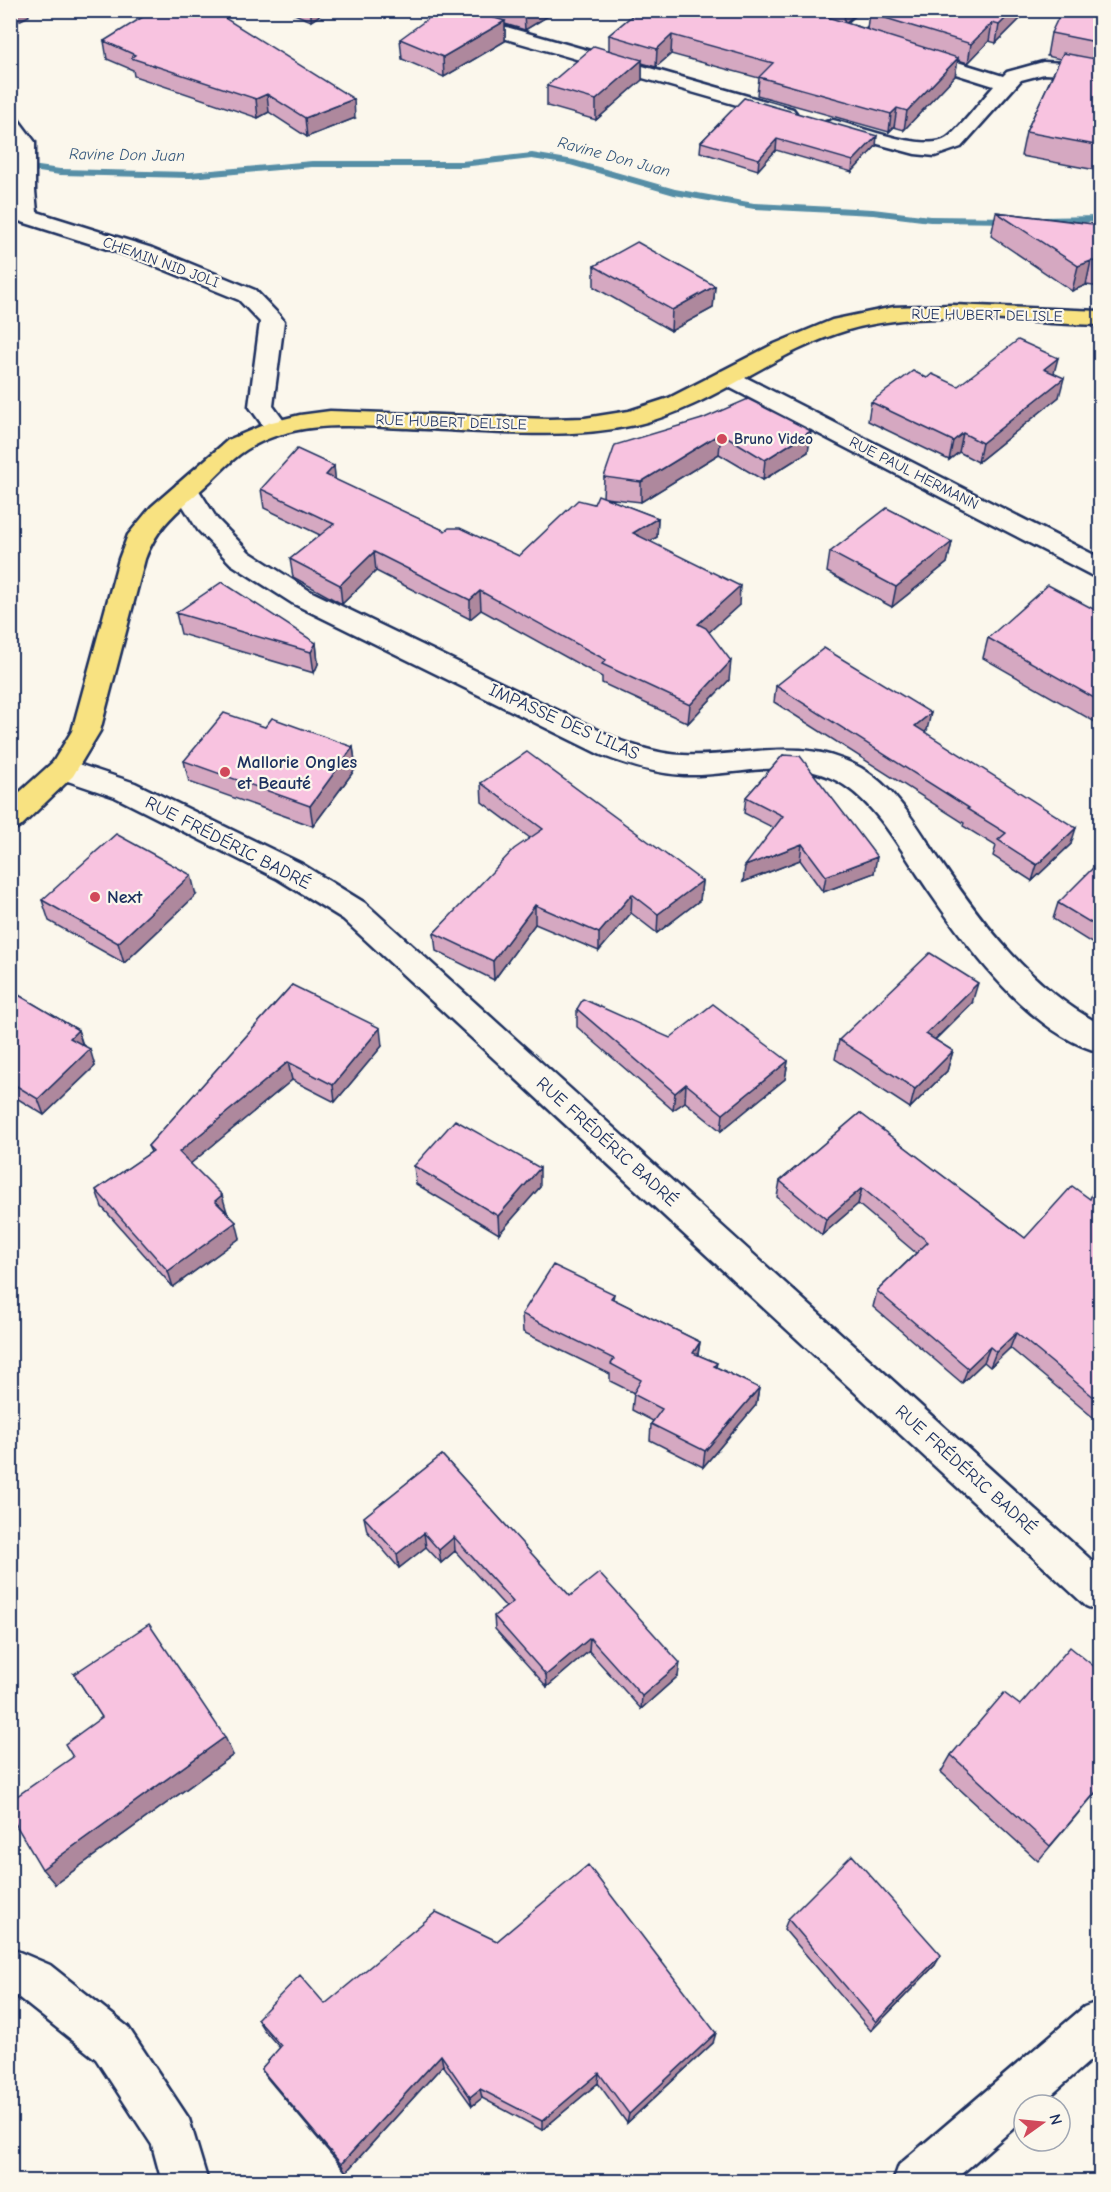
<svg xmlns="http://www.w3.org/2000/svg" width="1111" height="2192" font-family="'Comic Neue',sans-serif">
	<rect width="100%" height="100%" fill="#fbf7ec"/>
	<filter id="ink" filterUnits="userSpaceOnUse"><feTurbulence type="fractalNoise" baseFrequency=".0167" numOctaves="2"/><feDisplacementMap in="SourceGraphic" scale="12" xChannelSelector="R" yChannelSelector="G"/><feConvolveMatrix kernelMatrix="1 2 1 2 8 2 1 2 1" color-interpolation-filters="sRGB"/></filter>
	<g filter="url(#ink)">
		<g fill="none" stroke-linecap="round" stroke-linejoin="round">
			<path fill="#568ea6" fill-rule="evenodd" d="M 532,153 L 574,160 L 675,189 L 754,203 L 873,209 L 930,216 L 1014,217 L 1019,220 L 1014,223 L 930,222 L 873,215 L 754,209 L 674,195 L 570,165 L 532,159 L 462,167 L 312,167 L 190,178 L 60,175 L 10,168 L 10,162 L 60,169 L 190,172 L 312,161 L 462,161 Z
				M 1100,216 L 1100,222 L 1041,223 L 1036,220 L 1041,217 Z"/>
			<g stroke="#1b2f5e" stroke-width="5">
				<path id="minor" d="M 449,10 L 473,10 L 496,24 L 793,109 L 796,113 L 793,117 L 786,119 L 779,117 L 482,32 Z
					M 864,10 L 886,10 L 854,38 L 840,38 L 837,34 L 840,30 Z
					M 915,49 L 1003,76 L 1007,72 L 1043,62 L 1068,63 L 1100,70 L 1100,82 L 1068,75 L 1044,74 L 1021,80 L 961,147 L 935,156 L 915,154 L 826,130 L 823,126 L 826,122 L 833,120 C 858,126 926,153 947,138 C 959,130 982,99 994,86 L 908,59 L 905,55 L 908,51 Z
					M 10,116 L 17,118 L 35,142 L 35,191 L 37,212 L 152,248 L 255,290 L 280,316 L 284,321 L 273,406 L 289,428 L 286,433 L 277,435 L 268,433 L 249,406 L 260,322 L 239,300 L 136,258 L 19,221 C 8,205 14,162 15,142 L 10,137 Z
					M 727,370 L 735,372 L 1100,558 L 1100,577 L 1091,575 L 719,382 L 715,377 L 719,372 Z
					M 186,482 L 195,484 L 217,519 L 249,552 L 310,591 L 621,741 C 641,748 661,754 683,755 C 747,758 799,734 861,768 C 897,789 918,828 940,861 C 983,924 1031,988 1100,1024 L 1100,1052 C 1026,1033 959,936 918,875 C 897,843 877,807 844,785 C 795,753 738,777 684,775 C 656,774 628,765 601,755 L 292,603 L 231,564 L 198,530 L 173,490 L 177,484 Z
					M 63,759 L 135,783 L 300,863 L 365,903 L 1100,1568 L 1100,1612 L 1086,1606 L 343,919 L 278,879 L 115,797 L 53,776 L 49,769 L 53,762 Z
					M 10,1948 L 50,1965 L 128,2027 L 189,2119 L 208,2182 L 162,2182 L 152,2145 L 96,2059 L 18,1997 L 10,1993 Z
					M 1100,2001 L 1100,2052 L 1040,2105 L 1024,2105 L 1024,2119 L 952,2182 L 893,2182 L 899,2165 L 1084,2007 Z"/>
			</g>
			<g stroke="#1b2f5e" stroke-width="5">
				<path id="major" d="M 953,305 L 1100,311 L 1100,325 C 1018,324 929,307 848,330 C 773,352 711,408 635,425 C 561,441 482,431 407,428 C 353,426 294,419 246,450 C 230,460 217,476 203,488 C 177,512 158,525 145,559 L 100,731 L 73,776 L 20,827 L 10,830 L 10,801 L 53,762 L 72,731 L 119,559 L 128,535 L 151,507 L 228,440 L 268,423 L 300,415 L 330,411 L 548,419 L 585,418 L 629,411 L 669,398 L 772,345 L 832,320 L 894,307 Z"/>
			</g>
			<use href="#minor" fill="#fbf7ec" fill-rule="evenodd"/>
			<use href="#major" fill="#f8e281" fill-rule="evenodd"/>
		</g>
		<path fill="#d5a8c1" stroke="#1b2f5e" stroke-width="1.5" d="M 285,10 L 328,10 L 311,21 Z
			M 477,10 L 558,10 L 525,30 L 505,24 L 505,41 L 444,77 L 402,59 L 400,39 L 481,14 L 486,15 Z
			M 639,10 L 860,10 L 845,23 L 867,29 L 869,13 L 871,10 L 1029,10 L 996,43 L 989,41 L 968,63 L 958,60 L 955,76 L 904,130 L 894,127 L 889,132 L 757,95 L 759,78 L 671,54 L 656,67 L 642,63 L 642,80 L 596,120 L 547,106 L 547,86 L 609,50 L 609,35 Z
			M 1101,10 L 1101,171 L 1021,156 L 1026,132 L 1060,59 L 1047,56 L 1051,33 Z
			M 104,41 L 355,118 L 307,137 L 269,112 L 258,118 L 134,76 L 133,70 L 107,59 Z
			M 744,98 L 876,146 L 852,172 L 776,150 L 758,170 L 700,152 L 701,142 Z
			M 1101,200 L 1101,287 L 1086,285 L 1072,291 L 991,236 L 996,212 L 1092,224 Z
			M 594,266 L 715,286 L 713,308 L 671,331 L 594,287 Z
			M 1054,373 L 1059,397 L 978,462 L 959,452 L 949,460 L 868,421 L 871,402 L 927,378 L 958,386 Z
			M 702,419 L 811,431 L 808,452 L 763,480 L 719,454 L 641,502 L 605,498 L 658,518 L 657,537 L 650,541 L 739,605 L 709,632 L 729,680 L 688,723 L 602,683 L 602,677 L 481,610 L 470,619 L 376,571 L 342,604 L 293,577 L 290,559 L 320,535 L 264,508 L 261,489 L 334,466 L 335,480 L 445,531 L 519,556 L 594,504 L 603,497 L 604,477 Z
			M 952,542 L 947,563 L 892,607 L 827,572 L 830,552 Z
			M 176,613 L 316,643 L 318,664 L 314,673 L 181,634 Z
			M 1101,613 L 1101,728 L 1096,726 L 1097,723 L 983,658 L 988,638 Z
			M 776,686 L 927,730 L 924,732 L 1071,844 L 1032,881 L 993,856 L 996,846 L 963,826 L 964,823 L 774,702 Z
			M 265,727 L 353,747 L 356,768 L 313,826 L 189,782 L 184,761 Z
			M 783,755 L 874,873 L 823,892 L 800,860 L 743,882 L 774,828 L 744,813 L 746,797 Z
			M 481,783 L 702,881 L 700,900 L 657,933 L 631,913 L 599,951 L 535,924 L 494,980 L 436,951 L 434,933 L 530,838 L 482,802 Z
			M 1101,867 L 1101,949 L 1053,919 L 1058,903 Z
			M 196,895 L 124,963 L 49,921 L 42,900 Z
			M 292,985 L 382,1046 L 335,1102 L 292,1080 L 190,1164 L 227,1212 L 240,1238 L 173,1287 L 102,1207 L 96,1190 L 151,1152 L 148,1146 Z
			M 10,990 L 78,1030 L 83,1045 L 95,1066 L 44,1115 L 10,1094 Z
			M 972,1003 L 935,1040 L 953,1051 L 947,1071 L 910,1108 L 835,1059 L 839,1040 Z
			M 577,1009 L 670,1038 L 788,1061 L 785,1079 L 721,1131 L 685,1102 L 673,1110 L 577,1027 Z
			M 860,1113 L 1025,1238 L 1090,1199 L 1101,1174 L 1101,1424 L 1010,1348 L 990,1367 L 984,1362 L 962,1383 L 873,1307 L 877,1291 L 916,1253 L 858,1204 L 822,1235 L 777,1197 L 780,1181 Z
			M 414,1166 L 540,1187 L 499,1234 L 416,1184 Z
			M 614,1294 L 613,1299 L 700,1342 L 698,1355 L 717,1363 L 716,1367 L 759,1388 L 756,1405 L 703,1467 L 650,1440 L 651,1424 L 653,1421 L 632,1410 L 634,1393 L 610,1381 L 610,1374 L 523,1332 L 522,1314 Z
			M 442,1455 L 570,1596 L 678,1676 L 641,1709 L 589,1651 L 547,1687 L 495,1629 L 494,1616 L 506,1607 L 455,1551 L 441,1563 L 426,1547 L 399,1568 L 367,1531 L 364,1517 Z
			M 1101,1672 L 1101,1793 L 1098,1790 L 1038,1861 L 941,1772 L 951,1755 L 1020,1705 Z
			M 74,1674 L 233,1755 L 55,1884 L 73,1757 L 102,1717 Z
			M 788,1919 L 935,1965 L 871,2031 L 784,1929 Z
			M 325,2004 L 713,2043 L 627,2123 L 598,2083 L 542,2130 L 482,2098 L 472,2106 L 443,2065 L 346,2172 L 268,2079 L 261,2069 L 280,2048 L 264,2030 L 257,2019 Z"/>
		<path fill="#ae889d" stroke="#1b2f5e" stroke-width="1.5" d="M 10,10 L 28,10 L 29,16 L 10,25 Z
			M 311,10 L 328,10 L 311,21 Z
			M 529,10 L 558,10 L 525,30 L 524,13 Z
			M 845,10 L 860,10 L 844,24 Z
			M 1014,10 L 1029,10 L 996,43 L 999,25 Z
			M 505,21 L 505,41 L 444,77 L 443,57 Z
			M 992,23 L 989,41 L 968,63 L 971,44 Z
			M 672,35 L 671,54 L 656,67 L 657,49 Z
			M 958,58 L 955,76 L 904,130 L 907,111 Z
			M 642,60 L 642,80 L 596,120 L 596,100 Z
			M 267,94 L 269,112 L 258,118 L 256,99 Z
			M 354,99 L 355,118 L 307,137 L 305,118 Z
			M 897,108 L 894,127 L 889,132 L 891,114 Z
			M 877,136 L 876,146 L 852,172 L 853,161 Z
			M 777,139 L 776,150 L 758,170 L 759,159 Z
			M 1091,261 L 1086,285 L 1072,291 L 1078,266 Z
			M 715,286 L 713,308 L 671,331 L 672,310 Z
			M 1058,358 L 1053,377 L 1044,369 Z
			M 1064,378 L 1059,397 L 978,462 L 982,443 Z
			M 811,431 L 808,452 L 763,480 L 765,460 Z
			M 721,433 L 719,454 L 641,502 L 641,482 Z
			M 963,433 L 959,452 L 949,460 L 953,441 Z
			M 334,466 L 336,485 L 326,475 Z
			M 658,518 L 657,537 L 632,552 L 633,533 Z
			M 952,542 L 947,563 L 892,607 L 896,587 Z
			M 374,552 L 376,571 L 342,604 L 340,585 Z
			M 740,586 L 739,605 L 697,643 L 698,624 Z
			M 480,591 L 481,610 L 470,619 L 470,600 Z
			M 316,643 L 318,664 L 314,673 L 311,652 Z
			M 731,661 L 729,680 L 688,723 L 690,705 Z
			M 931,713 L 927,730 L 911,743 L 915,726 Z
			M 353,747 L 356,768 L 313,826 L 310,806 Z
			M 1076,828 L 1071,844 L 1032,881 L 1037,865 Z
			M 802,844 L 800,860 L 743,882 L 745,866 Z
			M 877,857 L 874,873 L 823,892 L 826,876 Z
			M 191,875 L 196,895 L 124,963 L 118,943 Z
			M 702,881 L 700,900 L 657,933 L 658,914 Z
			M 632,894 L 631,913 L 599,951 L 599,933 Z
			M 535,905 L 535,924 L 494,980 L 493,961 Z
			M 978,983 L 972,1003 L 921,1053 L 926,1034 Z
			M 380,1028 L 382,1046 L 335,1102 L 333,1085 Z
			M 78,1030 L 83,1047 L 70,1038 Z
			M 90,1049 L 95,1066 L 44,1115 L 38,1099 Z
			M 953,1051 L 947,1071 L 910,1108 L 915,1089 Z
			M 788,1061 L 785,1079 L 721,1131 L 723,1114 Z
			M 288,1062 L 292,1080 L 184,1169 L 179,1152 Z
			M 686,1084 L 685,1102 L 673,1110 L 675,1093 Z
			M 540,1168 L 540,1187 L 499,1234 L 498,1216 Z
			M 862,1188 L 858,1204 L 822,1235 L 826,1219 Z
			M 222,1195 L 227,1212 L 215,1201 Z
			M 236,1222 L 240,1238 L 173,1287 L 168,1271 Z
			M 1016,1333 L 1010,1348 L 990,1367 L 996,1352 Z
			M 700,1342 L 697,1359 L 693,1353 Z
			M 990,1347 L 984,1362 L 962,1383 L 968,1368 Z
			M 759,1388 L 756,1405 L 703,1467 L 705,1451 Z
			M 424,1533 L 426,1547 L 399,1568 L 397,1554 Z
			M 454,1537 L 455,1551 L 441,1563 L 439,1550 Z
			M 590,1638 L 589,1651 L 547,1687 L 546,1675 Z
			M 680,1663 L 678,1676 L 641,1709 L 642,1696 Z
			M 225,1737 L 233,1755 L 55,1884 L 42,1869 Z
			M 941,1955 L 935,1965 L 871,2031 L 876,2022 Z
			M 716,2033 L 713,2043 L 627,2123 L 629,2114 Z
			M 441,2055 L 443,2065 L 346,2172 L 341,2164 Z
			M 599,2073 L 598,2083 L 542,2130 L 542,2121 Z
			M 480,2089 L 482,2098 L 472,2106 L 470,2097 Z"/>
		<path fill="#f8c3e0" stroke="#1b2f5e" stroke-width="1.5" d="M 154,10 L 212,10 L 354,99 L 305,118 L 267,94 L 256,99 L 131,58 L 135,55 L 104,41 Z
			M 440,10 L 475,10 L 481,14 L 505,21 L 443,57 L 400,39 Z
			M 514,10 L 529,10 L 524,13 Z
			M 639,10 L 805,10 L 958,58 L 907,111 L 897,108 L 891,114 L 759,77 L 773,63 L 672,35 L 657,49 L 609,35 Z
			M 871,10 L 1014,10 L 999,25 L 992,23 L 971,44 L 869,13 Z
			M 1062,10 L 1101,10 L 1101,43 L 1051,33 Z
			M 594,46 L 642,60 L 596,100 L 547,86 Z
			M 1063,53 L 1101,60 L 1101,146 L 1026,132 Z
			M 744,98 L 877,136 L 853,161 L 777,139 L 759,159 L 701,142 Z
			M 1101,200 L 1101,262 L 1091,261 L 1078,266 L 996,212 L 1092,224 Z
			M 637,242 L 715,286 L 672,310 L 594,266 Z
			M 1018,340 L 1058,358 L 1044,369 L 1064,378 L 982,443 L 963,433 L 953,441 L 871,402 L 913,371 L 927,378 L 932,374 L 958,386 Z
			M 748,399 L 811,431 L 765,460 L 721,433 L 641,482 L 604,477 L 615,445 L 702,419 Z
			M 297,449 L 334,466 L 326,475 L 445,531 L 449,528 L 460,528 L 519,556 L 578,500 L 594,504 L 598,495 L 658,518 L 633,533 L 740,586 L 698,624 L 706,628 L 731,661 L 690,705 L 602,664 L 606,660 L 480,591 L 470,600 L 374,552 L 340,585 L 290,559 L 334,524 L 261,489 Z
			M 887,508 L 952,542 L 896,587 L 830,552 Z
			M 222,582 L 316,643 L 311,652 L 176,613 Z
			M 1048,585 L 1101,613 L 1101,702 L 988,638 Z
			M 824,648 L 931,713 L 915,726 L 1076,828 L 1037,865 L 998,840 L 1006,833 L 967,809 L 969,808 L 776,686 Z
			M 224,713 L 265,727 L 272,718 L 353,747 L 310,806 L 184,761 Z
			M 527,752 L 702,881 L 658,914 L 632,894 L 599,933 L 535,905 L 493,961 L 434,933 L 514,849 L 543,829 L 481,783 Z
			M 783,755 L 800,756 L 877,857 L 826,876 L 802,844 L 745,866 L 783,816 L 746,797 Z
			M 116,834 L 191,875 L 118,943 L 42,900 Z
			M 1096,865 L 1101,867 L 1101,929 L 1058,903 Z
			M 930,953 L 978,983 L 926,1034 L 953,1051 L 915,1089 L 839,1040 Z
			M 292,985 L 380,1028 L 333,1085 L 288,1062 L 179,1152 L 222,1195 L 215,1201 L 236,1222 L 168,1271 L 96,1190 L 153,1151 L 148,1146 Z
			M 10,990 L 78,1030 L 70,1038 L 90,1049 L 38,1099 L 10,1082 Z
			M 583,999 L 670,1038 L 713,1004 L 788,1061 L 723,1114 L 686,1084 L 675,1093 L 577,1009 Z
			M 860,1113 L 1025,1238 L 1072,1186 L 1090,1199 L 1101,1174 L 1101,1403 L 1016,1333 L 996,1352 L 990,1347 L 968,1368 L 877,1291 L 928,1242 L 862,1188 L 826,1219 L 780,1181 Z
			M 455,1120 L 540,1168 L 498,1216 L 414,1166 Z
			M 553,1265 L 614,1294 L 611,1298 L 700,1342 L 693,1353 L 717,1363 L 714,1366 L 759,1388 L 705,1451 L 651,1424 L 662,1409 L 633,1394 L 641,1380 L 611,1364 L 614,1359 L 522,1314 Z
			M 442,1455 L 570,1596 L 599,1573 L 680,1663 L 642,1696 L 590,1638 L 546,1675 L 494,1616 L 513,1602 L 454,1537 L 439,1550 L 424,1533 L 397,1554 L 364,1517 Z
			M 149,1624 L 225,1737 L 42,1869 L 10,1815 L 10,1801 L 73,1757 L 65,1744 L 102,1717 L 74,1674 Z
			M 1070,1647 L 1101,1672 L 1101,1786 L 1050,1846 L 951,1755 L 1004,1693 L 1020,1705 Z
			M 852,1855 L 941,1955 L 876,2022 L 788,1919 Z
			M 588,1865 L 716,2033 L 629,2114 L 599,2073 L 542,2121 L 480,2089 L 470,2097 L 441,2055 L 341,2164 L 261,2069 L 281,2046 L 257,2019 L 300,1975 L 325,2004 L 436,1912 L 497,1941 Z"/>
	</g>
	<g fill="#d1495b" stroke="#fbf7ec" stroke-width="2">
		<circle cx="722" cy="439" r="6"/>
		<circle cx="225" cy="772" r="6"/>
		<circle cx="95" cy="897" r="6"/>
	</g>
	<g text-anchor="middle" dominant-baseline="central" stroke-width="4.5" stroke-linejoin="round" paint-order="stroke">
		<g font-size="15" fill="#1b2f5e" stroke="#fbf7ec">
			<text transform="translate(161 262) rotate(20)">CHEMIN NID JOLI</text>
			<text transform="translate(987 315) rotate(1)">RUE HUBERT DELISLE</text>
			<text transform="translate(451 422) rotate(2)">RUE HUBERT DELISLE</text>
			<text transform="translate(914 473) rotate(27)">RUE PAUL HERMANN</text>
		</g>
		<g font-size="15" font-weight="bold" fill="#1b2f5e" stroke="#fbf7ec" text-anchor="start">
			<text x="734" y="439">Bruno Video</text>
		</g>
		<g font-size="16" font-style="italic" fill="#34577c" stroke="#fbf7ec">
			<text transform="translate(127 155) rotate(1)">Ravine Don Juan</text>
			<text transform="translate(614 157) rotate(15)">Ravine Don Juan</text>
		</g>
		<g font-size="18" fill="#1b2f5e" stroke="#fbf7ec">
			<text transform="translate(564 722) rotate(24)">IMPASSE DES LILAS</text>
			<text transform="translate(228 843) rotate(27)">RUE FRÉDÉRIC BADRÉ</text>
			<text transform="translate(607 1142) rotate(42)">RUE FRÉDÉRIC BADRÉ</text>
			<text transform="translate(966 1470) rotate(42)">RUE FRÉDÉRIC BADRÉ</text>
		</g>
		<g font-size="18" font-weight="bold" fill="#1b2f5e" stroke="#fbf7ec" text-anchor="start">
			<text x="237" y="762">Mallorie Ongles<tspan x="237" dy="21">et Beauté</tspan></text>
			<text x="107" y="897">Next</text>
		</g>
	</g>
	<rect width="1111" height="2192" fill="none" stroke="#fbf7ec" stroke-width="36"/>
	<rect x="18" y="18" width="1075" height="2156" fill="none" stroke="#1b2f5e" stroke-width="2" filter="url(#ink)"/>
	<g transform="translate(1042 2123) rotate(75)"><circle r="28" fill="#fbf7ec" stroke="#a1a7b3" stroke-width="1.5"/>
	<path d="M0-4.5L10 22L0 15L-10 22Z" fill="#d1495b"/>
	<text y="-9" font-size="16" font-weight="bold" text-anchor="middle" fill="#1b2f5e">N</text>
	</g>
</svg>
